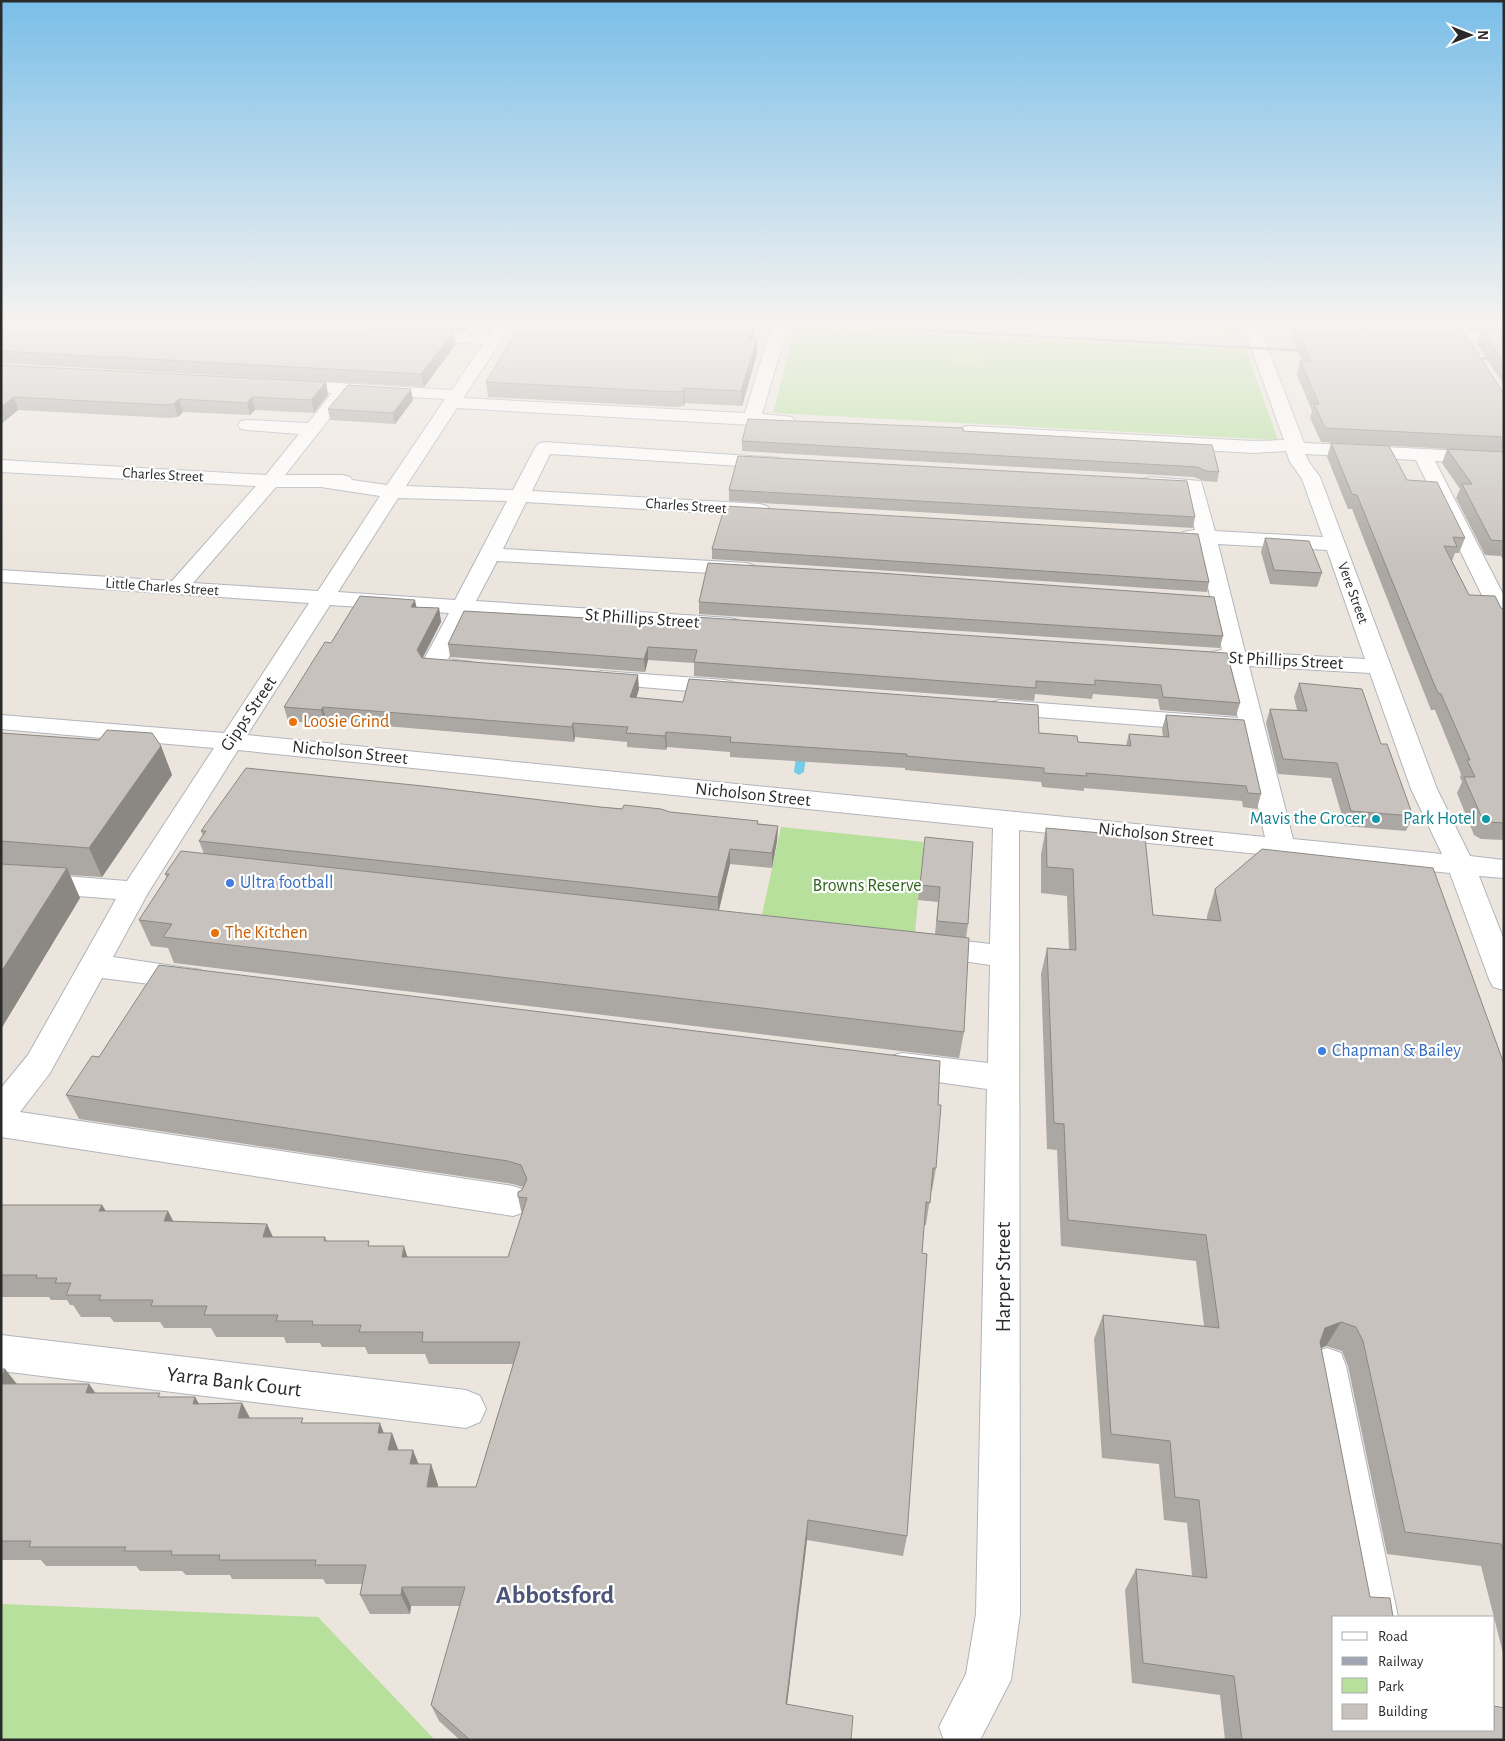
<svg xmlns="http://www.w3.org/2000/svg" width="1505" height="1741" font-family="'Alegreya Sans',sans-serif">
	<rect width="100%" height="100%" fill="#ece5dd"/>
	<path fill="#b6e09c" d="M 1118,322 L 1237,322 L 1241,332 L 1118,326 Z
		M 795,328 L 1246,350 L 1278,440 L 773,413 Z
		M 781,827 L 924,842 L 914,942 L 760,924 Z
		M 1,1604 L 318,1617 L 435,1740 L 1,1740 Z"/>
	<path fill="#c8e698" d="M 955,354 L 983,357 L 980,368 L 951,365 Z"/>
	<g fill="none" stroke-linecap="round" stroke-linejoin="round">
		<path fill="#75cee9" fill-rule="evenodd" d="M 802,746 L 807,749 L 804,772 L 799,775 L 794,772 L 797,749 Z"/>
		<g stroke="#b0b4bd" stroke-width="2">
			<path id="minor" d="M 498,322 L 514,322 L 463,398 L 745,413 L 773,322 L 789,322 L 762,414 L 792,417 L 795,421 L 792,425 L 752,425 L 457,408 L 406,486 L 513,490 L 535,448 L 538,444 L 544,442 L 780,458 L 782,462 L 780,466 L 773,468 L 550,454 L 532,491 L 760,504 L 767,506 L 770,510 L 767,514 L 760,516 L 526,502 L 503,549 L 746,563 L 753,565 L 756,569 L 753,573 L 746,575 L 497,561 L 476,601 L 730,618 L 738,620 L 741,625 L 738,630 L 730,632 L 470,614 L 448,659 L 472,662 L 476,667 L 472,672 C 458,676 439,674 425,670 L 421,665 L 449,613 L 330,605 L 247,735 L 1265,837 L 1241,733 L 1000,714 L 992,712 L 988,707 L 992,702 L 1000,700 L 1238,718 L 1226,664 L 1212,662 L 1209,657 L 1212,652 L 1222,650 L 1198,542 L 1183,540 L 1180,536 L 1183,532 L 1195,530 L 1186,490 L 1143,487 L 1140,483 L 1143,479 L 1150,477 L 1201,481 L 1215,531 L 1323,537 L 1302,479 L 1290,462 L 1286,451 L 1253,453 L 969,436 L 963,435 L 960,431 L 963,427 L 969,426 L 1253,441 L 1284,440 L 1242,322 L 1258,322 L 1304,443 L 1504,453 L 1504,465 L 1435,461 L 1504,596 L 1504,625 L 1496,623 L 1493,618 L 1416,460 L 1305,454 L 1309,462 L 1320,477 L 1437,789 L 1470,856 L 1504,860 L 1504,878 L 1479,876 L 1504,940 L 1504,990 L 1493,987 L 1489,979 L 1450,873 L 1019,830 L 1020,1614 L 1011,1680 L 980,1740 L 944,1740 L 939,1727 L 966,1674 L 976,1614 L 987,1089 L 902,1077 L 891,1074 L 886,1065 L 891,1056 L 902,1053 L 988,1063 L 990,965 L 921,955 L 916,948 L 921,941 L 931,937 L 990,944 L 993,828 L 238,750 L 148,893 L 113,957 L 201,970 L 205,978 L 201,986 L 190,989 L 102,978 L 50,1073 L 20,1112 L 513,1186 L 525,1190 L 530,1201 L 525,1212 L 513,1216 L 1,1137 L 1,1088 L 28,1055 L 116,899 L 1,890 L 1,871 L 127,881 L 214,748 L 1,729 L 1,715 L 224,733 L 309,603 L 1,582 L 1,570 L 172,581 L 256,486 L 1,472 L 1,460 L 266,475 L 299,434 L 247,430 L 241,429 L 238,425 L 241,421 L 247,420 L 308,423 L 332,393 L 289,390 L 283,389 L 281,385 L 283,381 L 289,380 L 452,390 L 483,344 L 418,341 L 410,336 L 418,331 L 489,335 ZM 349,394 L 445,399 L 387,485 L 352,480 L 350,477 L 343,475 L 285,475 ZM 276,487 L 321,487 L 380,496 L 318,591 L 193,583 ZM 398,498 L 507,501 L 455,600 L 338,592 ZM 1218,544 L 1327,550 L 1365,659 L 1245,652 ZM 1249,666 L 1370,673 L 1411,789 L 1442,854 L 1293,839 Z
				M 1462,332 L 1504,334 L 1504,344 L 1456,340 L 1454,337 L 1456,334 Z
				M 601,671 L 725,680 L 733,682 L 737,687 L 733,692 L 725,694 L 593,683 L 589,678 L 593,673 Z
				M 1,1335 L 466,1390 L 480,1396 L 486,1409 L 480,1422 L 466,1428 L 1,1371 Z
				M 1327,1348 L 1341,1353 L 1346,1366 L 1398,1617 L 1354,1617 L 1308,1366 L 1313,1353 Z"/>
		</g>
		<use href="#minor" fill="#fff" fill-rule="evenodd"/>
		<path stroke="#a0a4b4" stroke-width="2.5" d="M 769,322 L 1311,351
			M 1466,358 L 1504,359"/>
	</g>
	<path fill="#aba7a3" d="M 1,322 L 456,344 L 424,387 L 1,363 Z
		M 285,322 L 473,322 L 465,332 Z
		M 1273,322 L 1361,322 L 1363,325 L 1363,322 L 1457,322 L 1504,394 L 1504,452 L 1321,442 L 1310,418 L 1312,411 L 1297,375 L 1300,361 L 1302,361 L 1286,324 L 1273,323 Z
		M 1462,322 L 1504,322 L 1504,385 L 1477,344 L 1481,331 L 1468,330 Z
		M 755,337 L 755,339 L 757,354 L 742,406 L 685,403 L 684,406 L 674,407 L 488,397 L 486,382 Z
		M 1,365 L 326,382 L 328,395 L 314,413 L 255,410 L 250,415 L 183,412 L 178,417 L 169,418 L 18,410 L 1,424 Z
		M 413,400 L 395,424 L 330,420 L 328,409 Z
		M 963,431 L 1212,445 L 1219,472 L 1217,482 L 1204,481 L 1194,477 L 742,451 L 742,441 Z
		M 1331,443 L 1407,480 L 1465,538 L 1459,553 L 1455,553 L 1452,561 L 1469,595 L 1504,609 L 1504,840 L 1481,839 L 1474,835 L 1457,793 L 1462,782 L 1460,777 L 1461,774 L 1435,710 L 1431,710 L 1425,695 L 1352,509 L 1348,509 L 1327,457 Z
		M 1447,449 L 1504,452 L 1504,561 L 1501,556 L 1485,555 L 1456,498 L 1460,489 L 1442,463 Z
		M 729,490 L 1195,517 L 1193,528 L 729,501 Z
		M 1265,538 L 1322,573 L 1317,587 L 1270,584 L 1261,552 Z
		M 712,549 L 1209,582 L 1207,592 L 712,559 Z
		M 699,602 L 1223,636 L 1220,648 L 699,614 Z
		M 416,607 L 439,608 L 441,622 L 423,658 L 639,689 L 636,698 L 1039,733 L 1078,742 L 1126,745 L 1129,734 L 1163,737 L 1162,729 L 1166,715 L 1261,794 L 1257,809 L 1243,807 L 1242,801 L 1084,788 L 1084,791 L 1042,787 L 1041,782 L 926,772 L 905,770 L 905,768 L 730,757 L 730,752 L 667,747 L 666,750 L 627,747 L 627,742 L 575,737 L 574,742 L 326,721 L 325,724 L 288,721 L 284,707 L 331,643 Z
		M 448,644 L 1227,653 L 1240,703 L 1236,716 L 1160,710 L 1158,699 L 1093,694 L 1092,699 L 1035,694 L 1034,701 L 694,676 L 694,663 L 648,660 L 645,672 L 450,657 Z
		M 1299,683 L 1381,744 L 1413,816 L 1406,831 L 1345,826 L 1331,778 L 1278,774 L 1266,723 L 1270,709 L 1297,710 L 1294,697 Z
		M 1,733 L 161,746 L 172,775 L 102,877 L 70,875 L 80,898 L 1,1029 Z
		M 600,807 L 670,812 L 778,826 L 777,841 L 772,868 L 730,864 L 719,911 L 935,934 L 938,902 L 918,900 L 925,837 L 968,924 L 966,938 L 964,1032 L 959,1058 L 174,963 L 168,948 L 151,946 L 139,920 L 167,878 L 165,874 L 204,854 L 199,841 L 203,836 L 201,831 Z
		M 1046,828 L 1153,915 L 1207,920 L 1207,916 L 1215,889 L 1504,1064 L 1504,1657 L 1481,1566 L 1387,1554 L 1348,1366 L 1342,1351 L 1326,1346 L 1321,1348 L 1334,1730 L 1504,1740 L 1225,1740 L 1220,1695 L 1132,1683 L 1125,1590 L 1136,1569 L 1192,1576 L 1187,1523 L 1164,1520 L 1159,1464 L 1102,1458 L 1094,1339 L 1103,1315 L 1204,1326 L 1196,1261 L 1061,1246 L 1057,1150 L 1047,1149 L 1041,974 L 1047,948 L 1069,950 L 1067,896 L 1041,893 L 1041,854 Z
		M 99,1057 L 938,1105 L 936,1168 L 932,1191 L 931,1191 L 926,1225 L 924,1225 L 922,1253 L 907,1536 L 903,1556 L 807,1540 L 787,1704 L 851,1740 L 460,1740 L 439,1721 L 431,1705 L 460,1606 L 411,1606 L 410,1614 L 370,1614 L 360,1595 L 362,1584 L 326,1584 L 323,1579 L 232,1579 L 230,1575 L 186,1575 L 182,1571 L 140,1571 L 136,1566 L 46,1566 L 41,1560 L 1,1560 L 1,1369 L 5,1369 L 17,1384 L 89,1384 L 95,1393 L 163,1397 L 195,1397 L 199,1404 L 242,1403 L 250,1418 L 305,1423 L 384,1433 L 398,1450 L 418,1464 L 431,1464 L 438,1485 L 438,1487 L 476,1487 L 513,1364 L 429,1364 L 425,1354 L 368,1354 L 365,1347 L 322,1347 L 320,1343 L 286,1343 L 284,1337 L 216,1337 L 211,1328 L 164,1328 L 160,1322 L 114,1322 L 110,1317 L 81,1317 L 73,1305 L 70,1305 L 67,1300 L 51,1300 L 49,1297 L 1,1297 L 1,1205 L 102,1205 L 106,1211 L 173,1222 L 267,1224 L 273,1237 L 325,1237 L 327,1241 L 370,1246 L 408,1257 L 508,1257 L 522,1215 L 518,1197 L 523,1187 L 513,1184 L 79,1119 L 66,1095 Z"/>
	<path fill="#8b8884" d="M 464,322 L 473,322 L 465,332 Z
		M 755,323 L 755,337 L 749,353 L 749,339 Z
		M 454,332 L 456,344 L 424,387 L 421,374 Z
		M 757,339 L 757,354 L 742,406 L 741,391 Z
		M 326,382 L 328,395 L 314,413 L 311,400 Z
		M 684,388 L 685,403 L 684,406 L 683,391 Z
		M 411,389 L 413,400 L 395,424 L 393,413 Z
		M 14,397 L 18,410 L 1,424 L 1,407 Z
		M 252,397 L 255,410 L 250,415 L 247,403 Z
		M 179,399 L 183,412 L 178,417 L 174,404 Z
		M 415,600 L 418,614 L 411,607 Z
		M 439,608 L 441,622 L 419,664 L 417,650 Z
		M 648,647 L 648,660 L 645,672 L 644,659 Z
		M 638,675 L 639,689 L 632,712 L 630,697 Z
		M 323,707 L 326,721 L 325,724 L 321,710 Z
		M 573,723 L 575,737 L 574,742 L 572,727 Z
		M 666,732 L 667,747 L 666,750 L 665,736 Z
		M 161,746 L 172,775 L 102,877 L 89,848 Z
		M 778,826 L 777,841 L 772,868 L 772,853 Z
		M 730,849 L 730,864 L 718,913 L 718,897 Z
		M 67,868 L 80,898 L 1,1029 L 1,972 Z
		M 102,1205 L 115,1228 L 99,1211 Z
		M 168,1211 L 180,1234 L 164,1221 Z
		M 267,1224 L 277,1247 L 263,1237 Z
		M 404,1246 L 411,1268 L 402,1257 Z
		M 1341,1322 L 1326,1346 L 1311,1352 L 1325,1328 Z
		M 5,1369 L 22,1391 L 1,1387 L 1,1378 Z
		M 89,1384 L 104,1405 L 86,1393 Z
		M 195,1397 L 208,1419 L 193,1404 Z
		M 242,1403 L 253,1424 L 238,1418 Z
		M 380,1423 L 388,1444 L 378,1433 Z
		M 392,1433 L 400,1454 L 388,1450 Z
		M 413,1450 L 421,1470 L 410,1464 Z
		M 431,1464 L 438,1485 L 435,1507 L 427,1487 Z
		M 808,1520 L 807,1540 L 785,1721 L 786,1704 Z
		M 402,1587 L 411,1606 L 410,1614 L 401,1595 Z"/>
	<path fill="#c7c2bd" stroke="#8b8884" d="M 1,322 L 254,322 L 454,332 L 421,374 L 1,351 Z
		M 529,322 L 755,323 L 749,339 L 757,339 L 741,391 L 684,388 L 683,391 L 674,392 L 486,382 L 516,333 L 522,333 Z
		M 1295,322 L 1361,322 L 1366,332 L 1367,322 L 1457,322 L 1504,394 L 1504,437 L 1325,428 L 1314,404 L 1319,404 L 1300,361 L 1311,362 Z
		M 1482,331 L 1504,332 L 1504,363 Z
		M 1,365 L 326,382 L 311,400 L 252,397 L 247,403 L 179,399 L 174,404 L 165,405 L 14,397 L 1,407 Z
		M 348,385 L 411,389 L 393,413 L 328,409 Z
		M 748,419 L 963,428 L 963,431 L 1212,445 L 1219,472 L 1206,471 L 1197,467 L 742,441 Z
		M 1331,443 L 1389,446 L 1407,480 L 1437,482 L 1465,538 L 1453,537 L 1457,547 L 1444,546 L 1469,595 L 1495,596 L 1501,608 L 1504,609 L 1504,823 L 1489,822 L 1482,818 L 1464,777 L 1475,777 L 1467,760 L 1470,760 L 1441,694 L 1438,693 L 1432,679 L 1357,495 L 1352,494 Z
		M 1447,449 L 1504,452 L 1504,541 L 1491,540 L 1462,484 L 1472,484 Z
		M 738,456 L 1187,481 L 1195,517 L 729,490 Z
		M 725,506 L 1198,534 L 1209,582 L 712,549 Z
		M 1265,538 L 1309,541 L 1322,573 L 1274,570 Z
		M 708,563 L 879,573 L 1214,597 L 1223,636 L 699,602 Z
		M 360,596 L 415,600 L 411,607 L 439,608 L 417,650 L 422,658 L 638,675 L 630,697 L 683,702 L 689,679 L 1038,705 L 1039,733 L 1077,736 L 1078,742 L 1131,746 L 1129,734 L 1169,737 L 1166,715 L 1244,720 L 1261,794 L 1248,793 L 1246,786 L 1086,773 L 1087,776 L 1044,773 L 1044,768 L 928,758 L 906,756 L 907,754 L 730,742 L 731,737 L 666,732 L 665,736 L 626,733 L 628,727 L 573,723 L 572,727 L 323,707 L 321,710 L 284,707 L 325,642 L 331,643 Z
		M 464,611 L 693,624 L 695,617 L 1227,653 L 1240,703 L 1163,697 L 1161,685 L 1095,680 L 1095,685 L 1036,681 L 1036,688 L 694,662 L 697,650 L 648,647 L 644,659 L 448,644 Z
		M 1299,683 L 1362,689 L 1381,744 L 1387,744 L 1413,816 L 1351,811 L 1337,763 L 1283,759 L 1270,709 L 1307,711 Z
		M 107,730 L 152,733 L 161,746 L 89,848 L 1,841 L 1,733 L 99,740 Z
		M 246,768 L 423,786 L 600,807 L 622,809 L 624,805 L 661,809 L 670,812 L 758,821 L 757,824 L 778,826 L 772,853 L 730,849 L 718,897 L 199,841 L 206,831 L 201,831 Z
		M 1046,828 L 1145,837 L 1153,915 L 1221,921 L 1215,889 L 1262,849 L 1433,868 L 1504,1064 L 1504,1553 L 1501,1544 L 1405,1532 L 1363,1341 L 1356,1327 L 1341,1322 L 1325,1328 L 1320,1342 L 1370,1597 L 1390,1598 L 1393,1617 L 1334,1617 L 1334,1730 L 1494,1730 L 1494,1706 L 1504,1708 L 1504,1740 L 1242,1740 L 1234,1676 L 1143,1663 L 1136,1569 L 1207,1578 L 1199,1500 L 1175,1497 L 1170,1441 L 1111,1434 L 1103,1315 L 1219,1328 L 1206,1235 L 1068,1220 L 1064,1124 L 1054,1123 L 1047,948 L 1076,950 L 1073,869 L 1047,867 Z
		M 925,837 L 973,842 L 968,924 L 937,921 L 940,887 L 920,885 Z
		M 181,851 L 969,938 L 964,1032 L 163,937 L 172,924 L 139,920 L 169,874 L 165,874 Z
		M 1,864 L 67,868 L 1,972 Z
		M 159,965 L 940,1061 L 938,1105 L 941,1105 L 936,1168 L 933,1168 L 930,1203 L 926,1202 L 922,1253 L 927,1254 L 907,1536 L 808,1520 L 786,1704 L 853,1716 L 851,1740 L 470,1740 L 431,1705 L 465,1587 L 402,1587 L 401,1595 L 360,1595 L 366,1565 L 315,1565 L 316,1560 L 219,1560 L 220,1555 L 171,1555 L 172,1551 L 124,1551 L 126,1547 L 29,1547 L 31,1541 L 1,1541 L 1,1384 L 89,1384 L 86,1393 L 160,1393 L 158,1397 L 195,1397 L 193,1404 L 242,1403 L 238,1418 L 303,1418 L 301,1423 L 380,1423 L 378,1433 L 392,1433 L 388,1450 L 413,1450 L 410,1464 L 431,1464 L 427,1487 L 476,1487 L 520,1342 L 422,1342 L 423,1332 L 359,1332 L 361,1325 L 312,1325 L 313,1321 L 276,1321 L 278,1315 L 204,1315 L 207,1306 L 151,1306 L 153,1300 L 99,1300 L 101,1295 L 66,1295 L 71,1283 L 55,1283 L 57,1278 L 36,1278 L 37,1275 L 1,1275 L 1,1205 L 102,1205 L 99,1211 L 168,1211 L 164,1221 L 267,1224 L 263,1237 L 325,1237 L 324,1241 L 369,1241 L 368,1246 L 404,1246 L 402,1257 L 508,1257 L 527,1198 L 518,1197 L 518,1192 L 522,1190 L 527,1179 L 521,1165 L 508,1161 L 66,1095 L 92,1056 L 99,1057 Z
		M 1,1369 L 5,1369 L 1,1378 Z"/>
	<linearGradient id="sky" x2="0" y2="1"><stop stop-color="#7abee8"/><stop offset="0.57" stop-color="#f6f3f0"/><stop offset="1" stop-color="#f6f3f0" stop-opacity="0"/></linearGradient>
	<rect width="1505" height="566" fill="url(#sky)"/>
	<g fill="#e8710a" stroke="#fff" stroke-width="2">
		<circle cx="293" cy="722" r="5"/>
		<circle cx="215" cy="933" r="5"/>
	</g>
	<g fill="#0f9aa8" stroke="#fff" stroke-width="2">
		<circle cx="1376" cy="819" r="5"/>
		<circle cx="1486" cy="819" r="5"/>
	</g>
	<g fill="#3f7fe0" stroke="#fff" stroke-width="2">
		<circle cx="230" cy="883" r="5"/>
		<circle cx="1322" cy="1051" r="5"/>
	</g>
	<g text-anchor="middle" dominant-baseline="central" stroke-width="4.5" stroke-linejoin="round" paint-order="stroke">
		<g font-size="15" fill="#2a2a2a" stroke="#fff">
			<text transform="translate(163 475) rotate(3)">Charles Street</text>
			<text transform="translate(686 506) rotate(4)">Charles Street</text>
			<text transform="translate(162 587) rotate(4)">Little Charles Street</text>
			<text transform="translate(1353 593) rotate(70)">Vere Street</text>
		</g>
		<g font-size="18" fill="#2a2a2a" stroke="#fff">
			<text transform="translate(642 619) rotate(4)">St Phillips Street</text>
			<text transform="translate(1286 661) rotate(3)">St Phillips Street</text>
			<text transform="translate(249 714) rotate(-56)">Gipps Street</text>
			<text transform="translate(350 753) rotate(6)">Nicholson Street</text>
			<text transform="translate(753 795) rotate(6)">Nicholson Street</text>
			<text transform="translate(1156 835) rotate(6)">Nicholson Street</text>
		</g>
		<g font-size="18" fill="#c56008" stroke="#fff" text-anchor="start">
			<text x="303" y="722">Loosie Grind</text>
			<text x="225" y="933">The Kitchen</text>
		</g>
		<g font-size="18" fill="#0d838f" stroke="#fff" text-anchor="end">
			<text x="1366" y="819">Mavis the Grocer</text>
			<text x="1476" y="819">Park Hotel</text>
		</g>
		<g font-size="18" fill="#366cbe" stroke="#fff" text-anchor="start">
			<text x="240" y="883">Ultra football</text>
			<text x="1332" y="1051">Chapman &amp; Bailey</text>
		</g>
		<g font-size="18" fill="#2f641e" stroke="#fff">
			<text x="867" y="886">Browns Reserve</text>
		</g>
		<g font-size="21" fill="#2a2a2a" stroke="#fff">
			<text transform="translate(1003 1277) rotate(-90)">Harper Street</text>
			<text transform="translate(234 1382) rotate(7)">Yarra Bank Court</text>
		</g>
		<g font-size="26" font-weight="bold" fill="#4d5679" stroke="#fff">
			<text x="555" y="1595">Abbotsford</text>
		</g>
	</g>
	<rect width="1505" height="1741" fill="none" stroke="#2a2a2a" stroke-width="5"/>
	<rect x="1332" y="1616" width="162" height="115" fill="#ffffff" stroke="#aaaaaa"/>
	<rect x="1342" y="1632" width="25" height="8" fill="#ffffff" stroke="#aaaaaa"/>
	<text x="1378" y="1641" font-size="15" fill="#2a2a2a">Road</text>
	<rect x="1342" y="1657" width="25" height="8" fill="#a0a4b4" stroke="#aaaaaa"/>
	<text x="1378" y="1666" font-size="15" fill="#2a2a2a">Railway</text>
	<rect x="1342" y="1678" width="25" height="15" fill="#b6e09c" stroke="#aaaaaa"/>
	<text x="1378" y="1691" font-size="15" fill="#2a2a2a">Park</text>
	<rect x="1342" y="1704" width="25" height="15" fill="#c7c2bd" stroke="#aaaaaa"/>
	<text x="1378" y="1716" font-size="15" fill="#2a2a2a">Building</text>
	<g transform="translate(1470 35) rotate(90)" stroke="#ffffff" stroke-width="4" paint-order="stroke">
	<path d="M0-4L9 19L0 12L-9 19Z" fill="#2a2a2a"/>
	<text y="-8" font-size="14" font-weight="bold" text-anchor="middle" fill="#2a2a2a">N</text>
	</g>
</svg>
